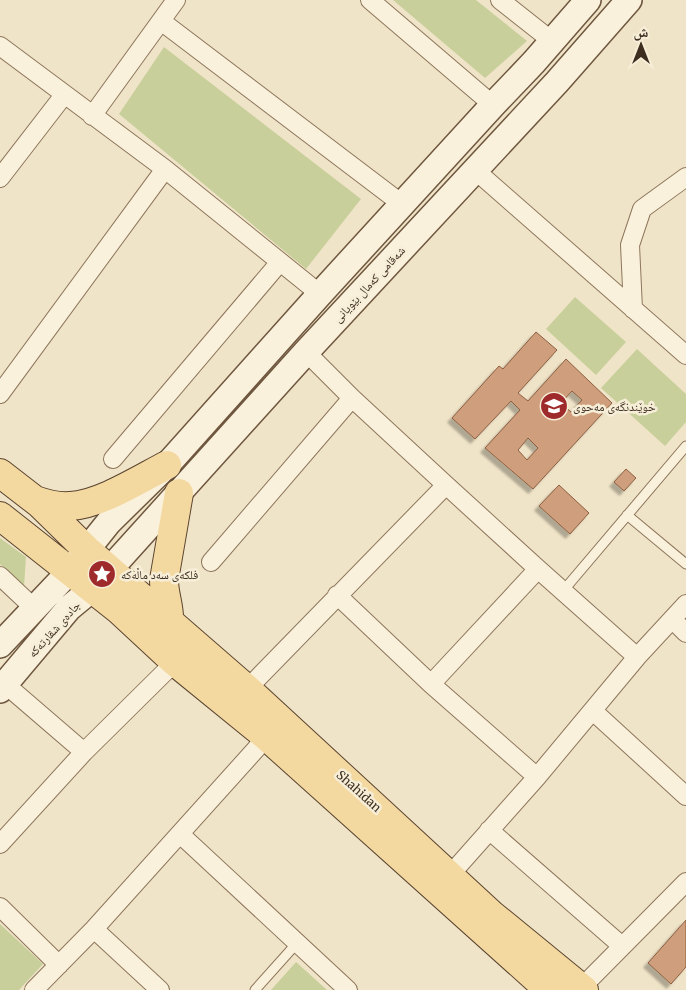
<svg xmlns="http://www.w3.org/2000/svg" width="686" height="990" font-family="Merriweather,'Noto Naskh Arabic',serif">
	<defs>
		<filter id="shadow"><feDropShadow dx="-4.5" dy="4.5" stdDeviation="1" flood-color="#0004"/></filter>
	</defs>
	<rect width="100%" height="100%" fill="#f0e4c8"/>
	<path fill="#c9cf9b" d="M 393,0 L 476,0 L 527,41 L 485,78 Z
		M 164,47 L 361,199 L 306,269 L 119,114 Z
		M 575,297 L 626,342 L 596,375 L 546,329 Z
		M 637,349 L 686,394 L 686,422 L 665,446 L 601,388 Z
		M 0,538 L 26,557 L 24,587 L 0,564 Z
		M 0,924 L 43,964 L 19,990 L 0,990 Z
		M 296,962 L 327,990 L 271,990 Z"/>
	<path fill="#cf9f7d" stroke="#8d5f41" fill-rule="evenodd" filter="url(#shadow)" d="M 536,332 L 557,350 L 518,393 L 528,401 L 566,359 L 612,403 L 533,489 L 485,448 L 520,410 L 511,401 L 475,439 L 452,418 L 499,366 L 503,369 ZM 572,391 L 582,400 L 571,412 L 561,403 ZM 528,438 L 538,448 L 527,460 L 518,450 Z
		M 626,469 L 636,478 L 624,491 L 614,482 Z
		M 559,485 L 589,513 L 570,534 L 539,506 Z
		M 686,920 L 686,967 L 671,984 L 648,963 Z"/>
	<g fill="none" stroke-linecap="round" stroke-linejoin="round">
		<g stroke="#8d765c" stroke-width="11">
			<path id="lane" d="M 627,515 L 686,564
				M 563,591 L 686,446
				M 255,990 L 297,943"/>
		</g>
		<g stroke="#8d765c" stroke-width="20">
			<path id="street" d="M 370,0 L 493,105
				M 500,0 L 552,41
				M 161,21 L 402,204
				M 0,46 L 165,169 L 320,294
				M 92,116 L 176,0
				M 475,170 L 686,355
				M 0,178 L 64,95
				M 633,309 L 630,245 L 642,209 L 686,177
				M 306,352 L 352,398 L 446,485 L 538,569 L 637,657
				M 0,394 L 165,169
				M 113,459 L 280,262
				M 211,562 L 352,398
				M 0,576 L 34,608
				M 337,595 L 431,684 L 537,777
				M 672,619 L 686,633
				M 5,684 L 84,752
				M 431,684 L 538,569
				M 247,689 L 446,485
				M 593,711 L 686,796
				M 489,830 L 622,946
				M 180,834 L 348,990
				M 0,844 L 84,752 L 175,662
				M 450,875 L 537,777 L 637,657 L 686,604
				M 0,907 L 59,965
				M 94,929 L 160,990
				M 581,988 L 686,882
				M 34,990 L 94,929 L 256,749 L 266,736"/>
		</g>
		<g stroke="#6f573f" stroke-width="28">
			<path id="secondary" d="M 0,645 L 69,572 L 109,522 L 167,465 L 320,294 L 493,105 L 534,62 L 588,0
				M 0,690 L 69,608 L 92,589 L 306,352 L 557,82 L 629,0"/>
		</g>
		<g stroke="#5b4430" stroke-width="30">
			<path id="primary" d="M 0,473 L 40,504 L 87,550 L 247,689 L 491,914 L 584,990
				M 35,500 C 46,504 58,507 70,506 C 99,505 140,479 167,465
				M 0,516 L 119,610 L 175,662 L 266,736 L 549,990
				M 169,621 C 170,607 164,595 164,580 L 179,493"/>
		</g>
		<use href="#lane" stroke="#faf1dc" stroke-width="9"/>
		<use href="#street" stroke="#faf1dc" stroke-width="18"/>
		<use href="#secondary" stroke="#faf1dc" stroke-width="25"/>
		<use href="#primary" stroke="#f3d9a0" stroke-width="28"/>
	</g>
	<defs>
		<g id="school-disc" transform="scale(1.4375)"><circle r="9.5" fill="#9e2a2b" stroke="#f7eed8"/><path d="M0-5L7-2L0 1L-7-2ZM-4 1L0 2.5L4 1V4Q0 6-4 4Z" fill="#fff"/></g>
		<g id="sight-disc" transform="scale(1.4375)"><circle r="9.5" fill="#9e2a2b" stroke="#f7eed8"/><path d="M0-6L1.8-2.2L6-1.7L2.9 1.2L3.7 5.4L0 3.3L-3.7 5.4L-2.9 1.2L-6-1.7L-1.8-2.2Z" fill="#fff"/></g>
	</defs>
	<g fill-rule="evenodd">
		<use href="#school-disc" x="554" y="406"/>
		<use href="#sight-disc" x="102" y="574"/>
	</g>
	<g text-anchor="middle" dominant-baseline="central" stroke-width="5" stroke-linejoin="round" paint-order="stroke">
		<g font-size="12" fill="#3d2e20" stroke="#f7eed8">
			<text transform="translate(369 284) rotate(-47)">شەقامی کەمال بێویانی</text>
			<text transform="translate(54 629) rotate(-48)">جادەی شقارتەکە</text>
			<text transform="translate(359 791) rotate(42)">Shahidan</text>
		</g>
		<g font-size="12" fill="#3d2e20" stroke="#f7eed8" text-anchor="start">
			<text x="573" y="406">خوێندنگەی مەحوی</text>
			<text x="121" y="574">فلکەی سەد ماڵەکە</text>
		</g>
	</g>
	<g transform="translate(641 45)" stroke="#f7eed8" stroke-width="4" paint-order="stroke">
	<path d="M0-4L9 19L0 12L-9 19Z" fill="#3d2e20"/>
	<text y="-8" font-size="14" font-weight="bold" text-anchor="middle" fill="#3d2e20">ش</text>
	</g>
</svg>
